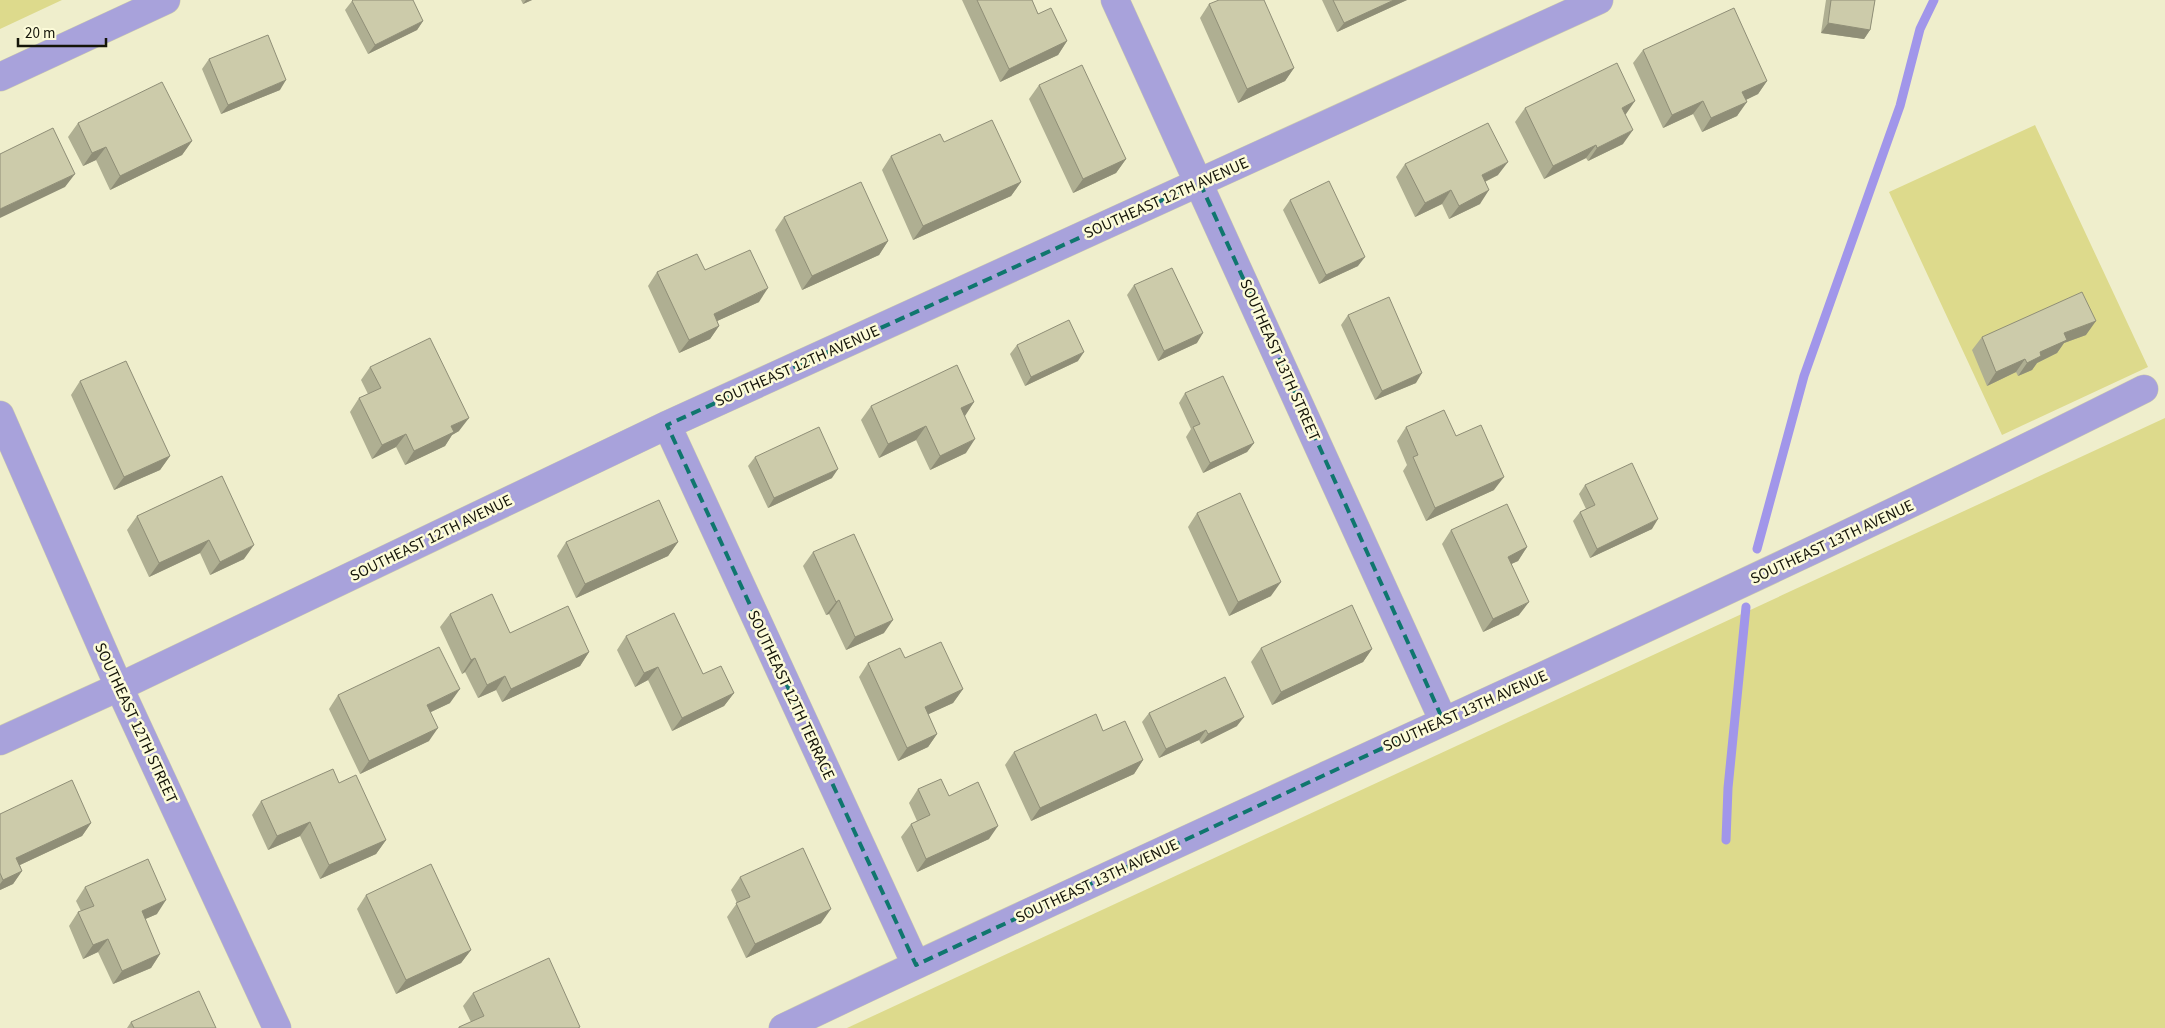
<svg xmlns="http://www.w3.org/2000/svg" width="2165" height="1028" font-family="'Source Sans 3',sans-serif">
	<rect width="100%" height="100%" fill="#efeecc"/>
	<path fill="#ddda8c" d="M 0,0 L 62,0 L 0,29 Z
		M 2035,125 L 2148,367 L 2002,435 L 1889,192 Z
		M 2165,418 L 2165,1028 L 847,1028 Z"/>
	<g fill="none" stroke-linecap="round" stroke-linejoin="round">
		<path stroke="#a196ea" stroke-width="9" d="M 1757,549 L 1804,376 L 1900,106 L 1920,29 L 1934,0
			M 1726,840 L 1728,788 L 1746,607"/>
		<g stroke="#cccbad" stroke-width="29">
			<path id="street" d="M 1115,0 L 1443,720
				M 0,77 L 166,0
				M 0,415 L 119,687 L 277,1028
				M 667,425 L 916,965
				M 0,741 L 119,687 L 667,425 L 1599,0
				M 783,1028 C 1235,812 1696,614 2144,389"/>
		</g>
		<use href="#street" stroke="#a8a2db" stroke-width="28"/>
	</g>
	<path fill="#afaf92" d="M 521,0 L 532,0 L 523,4 Z
		M 962,0 L 1032,0 L 1038,14 L 1067,41 L 1058,55 L 1000,82 Z
		M 1322,0 L 1407,0 L 1337,32 Z
		M 1826,0 L 1875,0 L 1870,30 L 1864,39 L 1821,33 Z
		M 352,1 L 423,21 L 417,30 L 368,54 L 345,10 Z
		M 1209,4 L 1294,68 L 1285,81 L 1238,103 L 1200,18 Z
		M 1643,50 L 1767,81 L 1758,94 L 1746,100 L 1737,116 L 1702,132 L 1693,114 L 1663,128 L 1633,63 Z
		M 209,59 L 280,90 L 221,114 L 202,69 Z
		M 1039,85 L 1126,159 L 1116,173 L 1073,193 L 1029,99 Z
		M 1525,108 L 1625,115 L 1623,144 L 1588,161 L 1586,158 L 1544,179 L 1515,122 Z
		M 78,123 L 192,141 L 182,155 L 110,190 L 96,160 L 83,166 L 68,137 Z
		M 944,142 L 1021,182 L 1011,196 L 913,240 L 882,170 L 891,156 Z
		M 1405,164 L 1498,175 L 1485,182 L 1480,204 L 1449,219 L 1442,204 L 1415,217 L 1396,177 Z
		M 1290,200 L 1358,266 L 1319,284 L 1283,210 Z
		M 784,217 L 888,241 L 879,255 L 802,290 L 775,230 Z
		M 705,270 L 759,302 L 717,321 L 719,326 L 710,339 L 679,353 L 648,286 L 657,272 Z
		M 1134,285 L 1197,343 L 1158,361 L 1127,295 Z
		M 1348,315 L 1416,383 L 1375,400 L 1341,325 Z
		M 2086,335 L 2064,343 L 2057,353 L 2037,363 L 2032,370 L 2018,376 L 2016,372 L 1987,386 L 1972,350 L 1982,337 Z
		M 1017,345 L 1078,361 L 1025,386 L 1010,354 Z
		M 370,367 L 459,431 L 452,435 L 445,446 L 405,465 L 396,447 L 372,459 L 350,412 L 359,398 L 368,394 L 361,380 Z
		M 80,381 L 170,456 L 160,470 L 114,490 L 71,395 Z
		M 1185,393 L 1254,443 L 1247,452 L 1203,473 L 1186,437 L 1191,429 L 1179,403 Z
		M 974,402 L 964,416 L 966,453 L 930,470 L 916,440 L 879,458 L 861,420 L 871,406 Z
		M 1406,427 L 1456,436 L 1494,490 L 1426,521 L 1403,471 L 1407,465 L 1397,441 Z
		M 755,457 L 832,478 L 768,508 L 748,466 Z
		M 222,476 L 244,559 L 210,575 L 200,553 L 149,577 L 127,530 L 137,516 Z
		M 1585,485 L 1652,529 L 1590,558 L 1573,521 L 1580,512 L 1586,509 L 1579,494 Z
		M 1197,513 L 1271,596 L 1229,616 L 1188,527 Z
		M 1451,530 L 1527,547 L 1518,561 L 1511,564 L 1519,615 L 1483,632 L 1442,544 Z
		M 566,542 L 678,542 L 668,556 L 576,598 L 557,556 Z
		M 813,552 L 884,633 L 846,650 L 829,614 L 826,615 L 803,566 Z
		M 450,614 L 510,633 L 589,652 L 580,666 L 502,702 L 496,690 L 478,698 L 465,672 L 462,674 L 440,627 Z
		M 626,636 L 703,674 L 734,693 L 724,706 L 672,731 L 648,680 L 635,687 L 617,650 Z
		M 1261,648 L 1372,649 L 1363,662 L 1272,705 L 1251,662 Z
		M 905,658 L 963,689 L 953,703 L 928,714 L 937,734 L 928,747 L 898,761 L 859,677 L 868,663 Z
		M 338,695 L 450,703 L 431,712 L 429,741 L 360,774 L 329,709 Z
		M 1149,713 L 1237,726 L 1201,744 L 1199,740 L 1159,758 L 1142,722 Z
		M 1103,731 L 1143,760 L 1134,774 L 1031,821 L 1005,765 L 1014,752 Z
		M 339,783 L 386,840 L 376,854 L 320,879 L 300,836 L 268,850 L 252,815 L 261,801 Z
		M 918,789 L 949,796 L 989,839 L 917,872 L 901,837 L 911,824 L 917,821 L 909,803 Z
		M 0,814 L 91,823 L 82,836 L 20,865 L 22,871 L 13,884 L 0,890 Z
		M 740,877 L 821,923 L 746,958 L 727,917 L 737,903 L 731,890 Z
		M 85,887 L 157,914 L 145,919 L 160,954 L 151,968 L 113,984 L 98,952 L 83,959 L 69,926 L 78,912 L 81,911 L 76,901 Z
		M 366,895 L 471,950 L 461,963 L 396,994 L 357,909 Z
		M 473,993 L 580,1027 L 579,1028 L 458,1028 L 471,1022 L 463,1006 Z
		M 131,1022 L 216,1028 L 127,1028 Z"/>
	<path fill="#8f8e77" d="M 526,0 L 532,0 L 523,4 Z
		M 1394,0 L 1407,0 L 1337,32 L 1344,23 Z
		M 423,21 L 417,30 L 368,54 L 375,45 Z
		M 1828,23 L 1870,30 L 1864,39 L 1821,33 Z
		M 1067,41 L 1058,55 L 1000,82 L 1009,69 Z
		M 1294,68 L 1285,81 L 1238,103 L 1247,89 Z
		M 286,80 L 280,90 L 221,114 L 228,105 Z
		M 1767,81 L 1758,94 L 1733,106 L 1742,92 Z
		M 1635,101 L 1626,114 L 1613,121 L 1622,108 Z
		M 1703,101 L 1693,114 L 1663,128 L 1672,115 Z
		M 1747,102 L 1737,116 L 1702,132 L 1711,118 Z
		M 1633,130 L 1623,144 L 1588,161 L 1597,148 Z
		M 192,141 L 182,155 L 110,190 L 120,176 Z
		M 1596,145 L 1586,158 L 1544,179 L 1553,166 Z
		M 106,147 L 96,160 L 83,166 L 92,153 Z
		M 1126,159 L 1116,173 L 1073,193 L 1083,179 Z
		M 1508,162 L 1498,175 L 1472,188 L 1482,175 Z
		M 75,174 L 65,187 L 0,218 L 0,209 Z
		M 1021,182 L 1011,196 L 913,240 L 923,226 Z
		M 1451,190 L 1442,204 L 1415,217 L 1425,203 Z
		M 1489,190 L 1480,204 L 1449,219 L 1459,206 Z
		M 888,241 L 879,255 L 802,290 L 812,276 Z
		M 1365,257 L 1358,266 L 1319,284 L 1326,275 Z
		M 768,288 L 759,302 L 704,327 L 714,314 Z
		M 2096,321 L 2086,335 L 2064,343 L 2057,353 L 2037,363 L 2032,370 L 2018,376 L 2027,363 L 2064,333 Z
		M 719,326 L 710,339 L 679,353 L 689,340 Z
		M 1203,333 L 1197,343 L 1158,361 L 1164,351 Z
		M 1084,352 L 1078,361 L 1025,386 L 1031,377 Z
		M 2025,359 L 2016,372 L 1987,386 L 1996,372 Z
		M 1422,373 L 1416,383 L 1375,400 L 1382,391 Z
		M 974,402 L 965,416 L 951,422 L 961,408 Z
		M 469,418 L 459,431 L 452,435 L 445,446 L 405,465 L 414,451 L 451,426 Z
		M 926,426 L 916,440 L 879,458 L 888,444 Z
		M 406,434 L 396,447 L 372,459 L 382,445 Z
		M 975,439 L 966,453 L 930,470 L 940,456 Z
		M 1254,443 L 1247,452 L 1203,473 L 1210,463 Z
		M 170,456 L 160,470 L 114,490 L 124,477 Z
		M 838,469 L 832,478 L 768,508 L 774,498 Z
		M 1504,477 L 1494,490 L 1426,521 L 1435,508 Z
		M 1658,519 L 1652,529 L 1590,558 L 1597,549 Z
		M 209,540 L 200,553 L 149,577 L 159,563 Z
		M 678,542 L 668,556 L 576,598 L 585,584 Z
		M 254,545 L 244,559 L 210,575 L 220,562 Z
		M 1527,547 L 1518,561 L 1498,570 L 1508,557 Z
		M 1281,582 L 1271,596 L 1229,616 L 1238,602 Z
		M 839,600 L 829,614 L 826,615 L 836,602 Z
		M 1529,602 L 1519,615 L 1483,632 L 1493,619 Z
		M 893,620 L 884,633 L 846,650 L 855,637 Z
		M 1372,649 L 1363,662 L 1272,705 L 1281,692 Z
		M 589,652 L 580,666 L 502,702 L 511,689 Z
		M 475,658 L 465,672 L 462,674 L 471,660 Z
		M 658,667 L 648,680 L 635,687 L 644,673 Z
		M 505,676 L 496,690 L 478,698 L 487,685 Z
		M 460,689 L 450,703 L 418,718 L 427,705 Z
		M 963,689 L 953,703 L 916,720 L 925,707 Z
		M 734,693 L 724,706 L 672,731 L 682,718 Z
		M 1244,717 L 1237,726 L 1201,744 L 1208,734 Z
		M 438,728 L 429,741 L 360,774 L 369,761 Z
		M 1206,730 L 1199,740 L 1159,758 L 1166,749 Z
		M 937,734 L 928,747 L 898,761 L 907,748 Z
		M 1143,760 L 1134,774 L 1031,821 L 1040,808 Z
		M 310,822 L 300,836 L 268,850 L 277,836 Z
		M 91,823 L 82,836 L 7,871 L 16,858 Z
		M 998,826 L 989,839 L 917,872 L 926,859 Z
		M 386,840 L 376,854 L 320,879 L 329,865 Z
		M 22,871 L 13,884 L 0,890 L 0,884 L 3,880 Z
		M 166,900 L 157,914 L 132,925 L 142,911 Z
		M 831,909 L 821,923 L 746,958 L 755,944 Z
		M 108,939 L 98,952 L 83,959 L 93,945 Z
		M 471,950 L 461,963 L 396,994 L 406,980 Z
		M 160,954 L 151,968 L 113,984 L 122,971 Z"/>
	<path fill="#cccbaa" stroke="#8f8e77" d="M 353,0 L 413,0 L 423,21 L 375,45 L 352,1 Z
		M 977,0 L 1032,0 L 1038,14 L 1051,8 L 1067,41 L 1009,69 Z
		M 1219,0 L 1264,0 L 1294,68 L 1247,89 L 1209,4 Z
		M 1333,0 L 1394,0 L 1344,23 Z
		M 1831,0 L 1875,0 L 1870,30 L 1828,23 Z
		M 1734,8 L 1767,81 L 1742,92 L 1747,102 L 1711,118 L 1703,101 L 1672,115 L 1643,50 Z
		M 268,35 L 286,80 L 228,105 L 209,59 Z
		M 1617,63 L 1635,101 L 1622,108 L 1633,130 L 1597,148 L 1596,145 L 1553,166 L 1525,108 Z
		M 1082,65 L 1126,159 L 1083,179 L 1039,85 Z
		M 162,82 L 192,141 L 120,176 L 106,147 L 92,153 L 78,123 Z
		M 992,120 L 1021,182 L 923,226 L 891,156 L 940,134 L 944,142 Z
		M 1488,123 L 1508,162 L 1482,175 L 1489,190 L 1459,206 L 1451,190 L 1425,203 L 1405,164 Z
		M 53,128 L 75,174 L 0,209 L 0,154 Z
		M 1329,181 L 1365,257 L 1326,275 L 1290,200 Z
		M 861,182 L 888,241 L 812,276 L 784,217 Z
		M 750,250 L 768,288 L 714,314 L 719,326 L 689,340 L 657,272 L 697,254 L 705,270 Z
		M 1172,268 L 1203,333 L 1164,351 L 1134,285 Z
		M 2082,292 L 2096,321 L 2064,333 L 2067,340 L 2040,352 L 2041,356 L 2027,363 L 2025,359 L 1996,372 L 1982,337 Z
		M 1389,297 L 1422,373 L 1382,391 L 1348,315 Z
		M 1069,320 L 1084,352 L 1031,377 L 1017,345 Z
		M 430,338 L 469,418 L 451,426 L 454,432 L 414,451 L 406,434 L 382,445 L 359,398 L 381,388 L 370,367 Z
		M 126,361 L 170,456 L 124,477 L 80,381 Z
		M 957,365 L 974,402 L 961,408 L 975,439 L 940,456 L 926,426 L 888,444 L 871,406 Z
		M 1223,376 L 1254,443 L 1210,463 L 1193,427 L 1200,424 L 1185,393 Z
		M 1444,410 L 1456,436 L 1481,425 L 1504,477 L 1435,508 L 1413,457 L 1418,455 L 1406,427 Z
		M 819,427 L 838,469 L 774,498 L 755,457 Z
		M 1632,463 L 1658,519 L 1597,549 L 1580,512 L 1595,505 L 1585,485 Z
		M 222,476 L 254,545 L 220,562 L 209,540 L 159,563 L 137,516 Z
		M 1240,493 L 1281,582 L 1238,602 L 1197,513 Z
		M 659,500 L 678,542 L 585,584 L 566,542 Z
		M 1507,504 L 1527,547 L 1508,557 L 1529,602 L 1493,619 L 1451,530 Z
		M 854,534 L 893,620 L 855,637 L 839,600 L 836,602 L 813,552 Z
		M 492,594 L 510,633 L 568,606 L 589,652 L 511,689 L 505,676 L 487,685 L 475,658 L 471,660 L 450,614 Z
		M 1352,605 L 1372,649 L 1281,692 L 1261,648 Z
		M 674,613 L 703,674 L 721,666 L 734,693 L 682,718 L 658,667 L 644,673 L 626,636 Z
		M 941,642 L 963,689 L 925,707 L 937,734 L 907,748 L 868,663 L 900,648 L 905,658 Z
		M 439,647 L 460,689 L 427,705 L 438,728 L 369,761 L 338,695 Z
		M 1225,677 L 1244,717 L 1208,734 L 1206,730 L 1166,749 L 1149,713 Z
		M 1096,714 L 1103,731 L 1125,721 L 1143,760 L 1040,808 L 1014,752 Z
		M 333,769 L 339,783 L 356,775 L 386,840 L 329,865 L 310,822 L 277,836 L 261,801 Z
		M 941,779 L 949,796 L 978,782 L 998,826 L 926,859 L 911,824 L 930,815 L 918,789 Z
		M 72,780 L 91,823 L 16,858 L 22,871 L 3,880 L 0,873 L 0,814 Z
		M 803,848 L 831,909 L 755,944 L 736,903 L 750,897 L 740,877 Z
		M 148,859 L 166,900 L 142,911 L 160,954 L 122,971 L 108,939 L 93,945 L 78,912 L 94,906 L 85,887 Z
		M 431,864 L 471,950 L 406,980 L 366,895 Z
		M 549,958 L 580,1027 L 578,1028 L 459,1028 L 459,1027 L 484,1016 L 473,993 Z
		M 199,991 L 216,1028 L 134,1028 L 131,1022 Z"/>
	<path fill="none" stroke="#0f766e" stroke-width="4" stroke-dasharray="10 6" stroke-linejoin="round" d="M 1200,183 L 1443,720 L 916,965 L 667,425 Z"/>
	<g text-anchor="middle" dominant-baseline="central" stroke-width="5" stroke-linejoin="round" paint-order="stroke">
		<g font-size="16" fill="#151509" stroke="#fcfbd9">
			<text transform="translate(1166 198) rotate(-24)">SOUTHEAST 12TH AVENUE</text>
			<text transform="translate(1280 360) rotate(66)">SOUTHEAST 13TH STREET</text>
			<text transform="translate(797 366) rotate(-24)">SOUTHEAST 12TH AVENUE</text>
			<text transform="translate(431 538) rotate(-26)">SOUTHEAST 12TH AVENUE</text>
			<text transform="translate(1832 542) rotate(-25)">SOUTHEAST 13TH AVENUE</text>
			<text transform="translate(791 695) rotate(65)">SOUTHEAST 12TH TERRACE</text>
			<text transform="translate(1465 711) rotate(-24)">SOUTHEAST 13TH AVENUE</text>
			<text transform="translate(136 723) rotate(65)">SOUTHEAST 12TH STREET</text>
			<text transform="translate(1097 881) rotate(-25)">SOUTHEAST 13TH AVENUE</text>
		</g>
	</g>
	<path d="M18 38v8h88v-8" fill="none" stroke="#151509" stroke-width="2.5"/>
	<text x="25" y="38" font-size="15" fill="#151509" stroke="#fcfbd9" stroke-width="4" paint-order="stroke">20 m</text>
</svg>
